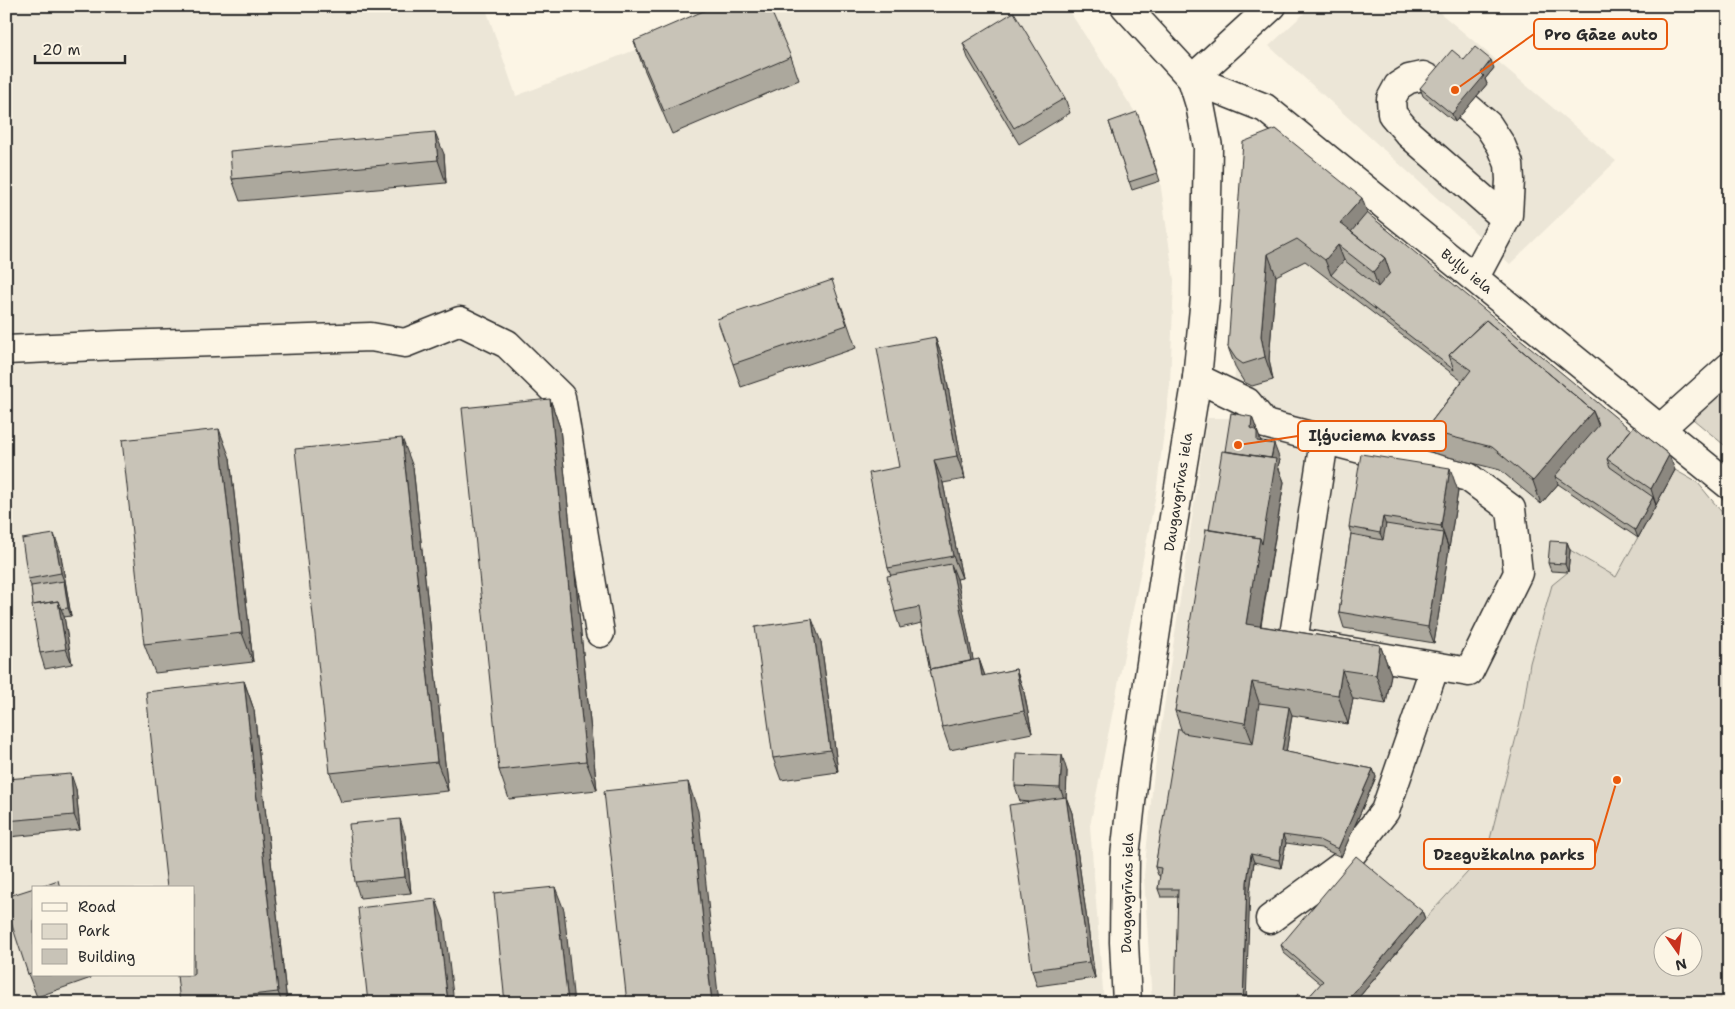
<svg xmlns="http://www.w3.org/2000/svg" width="1735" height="1009" font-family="'Shantell Sans',sans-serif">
	<rect width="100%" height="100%" fill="#fcf5e5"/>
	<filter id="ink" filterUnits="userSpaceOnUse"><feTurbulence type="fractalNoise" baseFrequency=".02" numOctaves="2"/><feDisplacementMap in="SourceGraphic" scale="10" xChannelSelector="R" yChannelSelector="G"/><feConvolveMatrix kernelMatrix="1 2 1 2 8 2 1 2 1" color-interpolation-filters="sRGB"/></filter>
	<g filter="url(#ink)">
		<path fill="#ece6d7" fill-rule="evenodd" d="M 6,6 L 485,6 L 516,96 L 749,6 L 1066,6 L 1140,120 L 1160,181 L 1174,280 L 1170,385 L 1156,494 L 1090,826 L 1104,1003 L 6,1003 ZM 34,888 L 194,888 L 194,975 L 34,975 Z
			M 1312,6 L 1432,6 L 1616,161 L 1510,264 L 1269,46 Z
			M 1252,165 L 1639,442 L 1675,470 L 1616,578 L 1570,550 L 1568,572 L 1530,663 L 1523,710 L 1487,851 L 1425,919 L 1354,1003 L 1152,1003 L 1144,876 L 1153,781 L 1207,418 L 1229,418 L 1232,406 L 1245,261 Z"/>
		<path fill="#ded8ca" stroke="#84827a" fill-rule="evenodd" d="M 1729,348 L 1729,449 L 1670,400 Z
			M 1675,470 L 1698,483 L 1729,521 L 1729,1003 L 1354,1003 L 1425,919 L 1487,851 L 1523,710 L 1530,663 L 1552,585 L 1568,572 L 1570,550 L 1616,577 ZM 1662,936 L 1692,936 L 1692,966 L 1662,966 Z"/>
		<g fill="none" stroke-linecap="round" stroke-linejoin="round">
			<g stroke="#2b2b2b" stroke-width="31">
				<path id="minor" d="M 1272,6 L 1192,79 L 1265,108 L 1729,485
					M 1435,82 L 1423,76 L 1409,79 L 1398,86 L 1391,99 L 1392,114 L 1409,134 L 1506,219
					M 1467,107 L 1488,125 L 1501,145 L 1509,164 L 1510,180 L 1508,215 L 1475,277
					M 6,350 L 120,345 L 371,337 L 405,343 L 460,321 L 507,344 L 561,397 L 600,633
					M 1197,378 L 1247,402 L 1265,424 L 1468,477 L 1511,509 L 1518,573 L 1469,672 L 1293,642 L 1324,441
					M 1661,428 L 1729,367
					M 1270,919 L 1343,865 L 1385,811 L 1435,666"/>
			</g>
			<g stroke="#2b2b2b" stroke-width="31">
				<path id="major" d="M 1125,6 L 1192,79 L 1200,105 L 1208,147 L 1205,298 L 1197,378 L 1163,584 L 1134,776 L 1125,856 L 1124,942 L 1127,1003"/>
			</g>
			<use href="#minor" stroke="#fcf5e5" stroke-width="28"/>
			<use href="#major" stroke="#fcf5e5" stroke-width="28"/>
		</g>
		<path fill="#aca89d" stroke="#2b2b2b" d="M 634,41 L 791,57 L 799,80 L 672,134 L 642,64 Z
			M 963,43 L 1065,98 L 1070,113 L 1019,144 L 968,58 Z
			M 1464,60 L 1494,68 L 1485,79 L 1487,84 L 1455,122 L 1423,96 L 1420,88 Z
			M 1140,120 L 1160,181 L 1132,190 L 1109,122 Z
			M 1276,129 L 1367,213 L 1675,470 L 1638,538 L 1558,484 L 1541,504 L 1500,470 L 1433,453 L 1425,430 L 1462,381 L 1305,261 L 1276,276 L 1269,359 L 1273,380 L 1252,386 L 1244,382 L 1236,369 L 1228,347 Z
			M 444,154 L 446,183 L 240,201 L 232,179 Z
			M 840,302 L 856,348 L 741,387 L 733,364 Z
			M 935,337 L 943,360 L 965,479 L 943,483 L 962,578 L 957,579 L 973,661 L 979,659 L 985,676 L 1016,669 L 1024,692 L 1032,733 L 950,750 L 942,727 L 922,623 L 900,628 L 895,612 L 891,576 L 888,568 L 899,467 Z
			M 550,399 L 560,428 L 597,790 L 509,799 L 499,770 Z
			M 1252,417 L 1261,442 L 1280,460 L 1278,466 L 1284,482 L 1261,626 L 1380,645 L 1391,674 L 1386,704 L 1353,699 L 1348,724 L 1292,715 L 1286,752 L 1373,769 L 1376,777 L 1341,857 L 1321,848 L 1286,843 L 1281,868 L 1254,862 L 1250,890 L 1178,897 L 1161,897 L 1158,889 L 1160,876 L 1158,875 L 1155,867 L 1181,729 L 1175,711 L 1209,530 L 1225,451 Z
			M 230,458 L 253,662 L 155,673 L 144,644 Z
			M 413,467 L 448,791 L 341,802 L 330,773 Z
			M 1458,491 L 1434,643 L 1344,628 L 1339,612 L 1351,534 L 1349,527 Z
			M 1567,542 L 1570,550 L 1568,572 L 1551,571 L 1548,563 Z
			M 60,550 L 71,616 L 64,617 L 72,664 L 45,669 L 40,653 L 31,586 L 28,579 Z
			M 821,642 L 838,772 L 781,780 L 773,758 Z
			M 244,681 L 254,710 L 287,1003 L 180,1003 Z
			M 1067,771 L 1066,797 L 1072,813 L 1095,978 L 1037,986 L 1032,970 L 1029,802 L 1020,801 L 1015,786 Z
			M 6,779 L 76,789 L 80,830 L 9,837 L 6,828 Z
			M 405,835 L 411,893 L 360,898 L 355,882 Z
			M 34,888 L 34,975 L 90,975 L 91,978 L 37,997 L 28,974 Z
			M 1422,911 L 1425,919 L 1354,1003 L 1291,1003 L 1306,1000 L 1321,984 L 1284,953 L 1281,945 Z"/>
		<path fill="#8c8880" stroke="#2b2b2b" d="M 1491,60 L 1494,68 L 1485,79 L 1487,84 L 1455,122 L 1452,114 L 1481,73 Z
			M 435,132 L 444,154 L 446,183 L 438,160 Z
			M 1362,198 L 1370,221 L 1352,242 L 1340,223 Z
			M 1338,245 L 1347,268 L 1331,275 L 1325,260 Z
			M 1268,254 L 1276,276 L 1269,359 L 1273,380 L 1265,357 L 1261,336 Z
			M 1385,258 L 1393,281 L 1381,295 L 1373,272 Z
			M 935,337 L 943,360 L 965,479 L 957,456 Z
			M 550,399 L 560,428 L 597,790 L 586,761 Z
			M 1593,411 L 1601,433 L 1555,476 L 1558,484 L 1541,504 L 1533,481 Z
			M 1252,417 L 1263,447 L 1263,457 L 1251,428 Z
			M 219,429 L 230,458 L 253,662 L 242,633 Z
			M 402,438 L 413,467 L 448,791 L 437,762 Z
			M 1274,444 L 1280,460 L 1278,466 L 1284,482 L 1256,653 L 1246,624 L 1270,465 Z
			M 1669,455 L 1675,470 L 1656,505 L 1651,489 Z
			M 934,460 L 943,483 L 962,578 L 953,556 Z
			M 1450,468 L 1458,491 L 1449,549 L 1441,526 Z
			M 1653,497 L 1656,505 L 1638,538 L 1635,530 Z
			M 1383,517 L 1391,540 L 1389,556 L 1380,533 Z
			M 1443,533 L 1449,549 L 1434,643 L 1428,627 Z
			M 54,534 L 60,550 L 71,616 L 68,608 L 64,581 L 61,573 Z
			M 1567,542 L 1570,550 L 1568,572 L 1565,564 Z
			M 951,564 L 957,579 L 978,684 L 972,669 Z
			M 58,601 L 64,616 L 72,664 L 66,649 Z
			M 812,619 L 821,642 L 838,772 L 830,750 Z
			M 1380,645 L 1391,674 L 1386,704 L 1376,675 Z
			M 979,659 L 987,682 L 982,676 Z
			M 1016,669 L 1024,692 L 1032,733 L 1024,711 Z
			M 1342,670 L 1353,699 L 1348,724 L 1338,695 Z
			M 244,681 L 254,710 L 287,1003 L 282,1003 L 278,992 Z
			M 1252,682 L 1262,711 L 1256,752 L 1245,723 Z
			M 1289,707 L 1292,715 L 1285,759 L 1282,751 Z
			M 1062,755 L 1067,771 L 1066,804 L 1060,788 Z
			M 1373,769 L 1376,777 L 1341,857 L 1338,849 Z
			M 71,774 L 76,789 L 80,830 L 74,815 Z
			M 688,782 L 698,811 L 719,1003 L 712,1003 Z
			M 1066,797 L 1072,813 L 1095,978 L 1089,962 Z
			M 400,819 L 405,835 L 411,893 L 405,877 Z
			M 1283,835 L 1286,843 L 1281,868 L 1279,860 Z
			M 1251,854 L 1254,862 L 1250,890 L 1246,1003 L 1243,1003 L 1247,882 Z
			M 555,887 L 564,910 L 574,1003 L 568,1003 Z
			M 436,899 L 444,921 L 454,1003 L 448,1003 Z
			M 1422,911 L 1425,919 L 1354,1003 L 1345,1003 Z"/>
		<path fill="#c8c3b7" stroke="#2b2b2b" d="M 715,6 L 769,6 L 791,57 L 664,111 L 634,41 Z
			M 1014,12 L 1065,98 L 1014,128 L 963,43 Z
			M 1475,47 L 1491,60 L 1481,73 L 1484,76 L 1452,114 L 1420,88 L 1452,50 L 1464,60 Z
			M 1137,112 L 1157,173 L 1129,182 L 1109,122 Z
			M 1276,129 L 1362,198 L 1340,223 L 1385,258 L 1373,272 L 1338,245 L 1325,260 L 1297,239 L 1268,254 L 1261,336 L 1265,357 L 1243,364 L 1236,359 L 1228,347 L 1243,142 Z
			M 435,132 L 438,160 L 232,179 L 230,151 Z
			M 1367,213 L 1631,430 L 1607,459 L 1610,467 L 1653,497 L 1635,530 L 1555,476 L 1599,425 L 1593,411 L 1486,320 L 1449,355 L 1454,370 L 1331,275 L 1344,260 L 1378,287 L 1390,273 L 1385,258 L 1351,232 Z
			M 832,280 L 847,325 L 733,364 L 717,319 Z
			M 1486,320 L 1593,411 L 1533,481 L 1492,447 L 1425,430 L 1471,370 L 1449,355 Z
			M 935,337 L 957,456 L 934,460 L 953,556 L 888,568 L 869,473 L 899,467 L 877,348 Z
			M 550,399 L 586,761 L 499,770 L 462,408 Z
			M 1231,413 L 1252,417 L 1251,428 L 1257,431 L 1257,441 L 1274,444 L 1271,458 L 1225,451 Z
			M 1634,426 L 1669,455 L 1651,489 L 1607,459 Z
			M 219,429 L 242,633 L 144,644 L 122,440 Z
			M 402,438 L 437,762 L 330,773 L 295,449 Z
			M 1222,451 L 1276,459 L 1262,544 L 1260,538 L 1209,530 Z
			M 1361,454 L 1450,468 L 1441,526 L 1383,517 L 1380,533 L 1349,527 Z
			M 1386,524 L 1443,533 L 1428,627 L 1339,612 L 1351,534 L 1383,540 Z
			M 1206,529 L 1260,538 L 1246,624 L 1380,645 L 1376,675 L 1342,670 L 1338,695 L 1252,682 L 1245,723 L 1175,711 Z
			M 54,534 L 61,573 L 28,579 L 22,539 Z
			M 1550,541 L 1567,542 L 1565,564 L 1548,563 Z
			M 951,564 L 971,661 L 931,669 L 919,607 L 895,612 L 887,576 Z
			M 64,581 L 68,608 L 61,609 L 58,601 L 33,605 L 31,586 Z
			M 58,601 L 66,649 L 40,653 L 32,605 Z
			M 812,619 L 830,750 L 773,758 L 755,627 Z
			M 979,659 L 982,676 L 1016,669 L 1024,711 L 942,727 L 930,669 Z
			M 244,681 L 278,992 L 180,1003 L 177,975 L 194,975 L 194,888 L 167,888 L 146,692 Z
			M 1259,703 L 1289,707 L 1282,751 L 1373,769 L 1338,849 L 1319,840 L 1283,835 L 1279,860 L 1251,854 L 1247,882 L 1243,1003 L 1175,1003 L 1178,889 L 1158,889 L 1161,868 L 1155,867 L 1178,729 L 1181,729 L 1183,733 L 1253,744 Z
			M 1016,753 L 1062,755 L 1060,788 L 1015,786 Z
			M 71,774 L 74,815 L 6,821 L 6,779 Z
			M 688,782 L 712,1003 L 627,1003 L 604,791 Z
			M 1066,797 L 1089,962 L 1032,970 L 1009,805 Z
			M 400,819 L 405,877 L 355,882 L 349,824 Z
			M 1356,856 L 1422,911 L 1345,1003 L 1291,1003 L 1298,994 L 1306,1000 L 1323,981 L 1281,945 Z
			M 58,880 L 60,888 L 35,888 Z
			M 555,887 L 568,1003 L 505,1003 L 494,893 Z
			M 34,888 L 34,972 L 28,974 L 6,907 L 6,897 Z
			M 436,899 L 448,1003 L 368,1003 L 358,908 Z"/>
	</g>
	<g text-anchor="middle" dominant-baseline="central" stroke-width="4.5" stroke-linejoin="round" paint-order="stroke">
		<g font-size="14" fill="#2b2b2b" stroke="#fcf5e5">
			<text transform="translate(1467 271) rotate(39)">Buļļu iela</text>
			<text transform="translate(1178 492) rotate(-81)">Daugavgrīvas iela</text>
			<text transform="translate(1127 893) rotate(-89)">Daugavgrīvas iela</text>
		</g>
	</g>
	<path fill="none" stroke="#e8590c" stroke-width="2" d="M1455 90L1534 34M1238 445L1298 436M1617 780L1595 854"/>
	<g fill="#e8590c" stroke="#fcf5e5" stroke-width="2">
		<circle cx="1455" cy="90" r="5"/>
		<circle cx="1238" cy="445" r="5"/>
		<circle cx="1617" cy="780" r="5"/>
	</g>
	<g fill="#fcf5e5" stroke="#e8590c" stroke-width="2">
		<rect x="1534" y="19" width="133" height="30" rx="5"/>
		<rect x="1298" y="421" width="148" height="30" rx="5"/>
		<rect x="1424" y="839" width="171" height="30" rx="5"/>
	</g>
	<g font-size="15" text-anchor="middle" font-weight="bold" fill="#2b2b2b">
		<text x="1601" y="40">Pro Gāze auto</text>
		<text x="1372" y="441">Iļģuciema kvass</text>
		<text x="1509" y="860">Dzegužkalna parks</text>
	</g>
	<rect width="1735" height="1009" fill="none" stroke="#fcf5e5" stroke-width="25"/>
	<rect x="12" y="12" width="1710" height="984" fill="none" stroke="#2b2b2b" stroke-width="2" filter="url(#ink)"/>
	<rect x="32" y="886" width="162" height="90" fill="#fcf5e5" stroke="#a8a49b"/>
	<rect x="42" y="903" width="25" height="8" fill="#fcf5e5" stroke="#a8a49b"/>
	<text x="78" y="912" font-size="15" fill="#2b2b2b">Road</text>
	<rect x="42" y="924" width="25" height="15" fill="#ded8ca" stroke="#a8a49b"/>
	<text x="78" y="936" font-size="15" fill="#2b2b2b">Park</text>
	<rect x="42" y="949" width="25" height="15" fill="#c8c3b7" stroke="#a8a49b"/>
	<text x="78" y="962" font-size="15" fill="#2b2b2b">Building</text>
	<g transform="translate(1678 952) rotate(166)"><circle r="24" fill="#fcf5e5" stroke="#a8a49b"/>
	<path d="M0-4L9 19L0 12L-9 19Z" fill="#c8321e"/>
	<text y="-8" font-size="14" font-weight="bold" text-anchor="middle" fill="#2b2b2b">N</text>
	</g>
	<path d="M35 55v8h90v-8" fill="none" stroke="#2b2b2b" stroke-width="2.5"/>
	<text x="42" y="55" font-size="15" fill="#2b2b2b" stroke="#fcf5e5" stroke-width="4" paint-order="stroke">20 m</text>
</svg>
